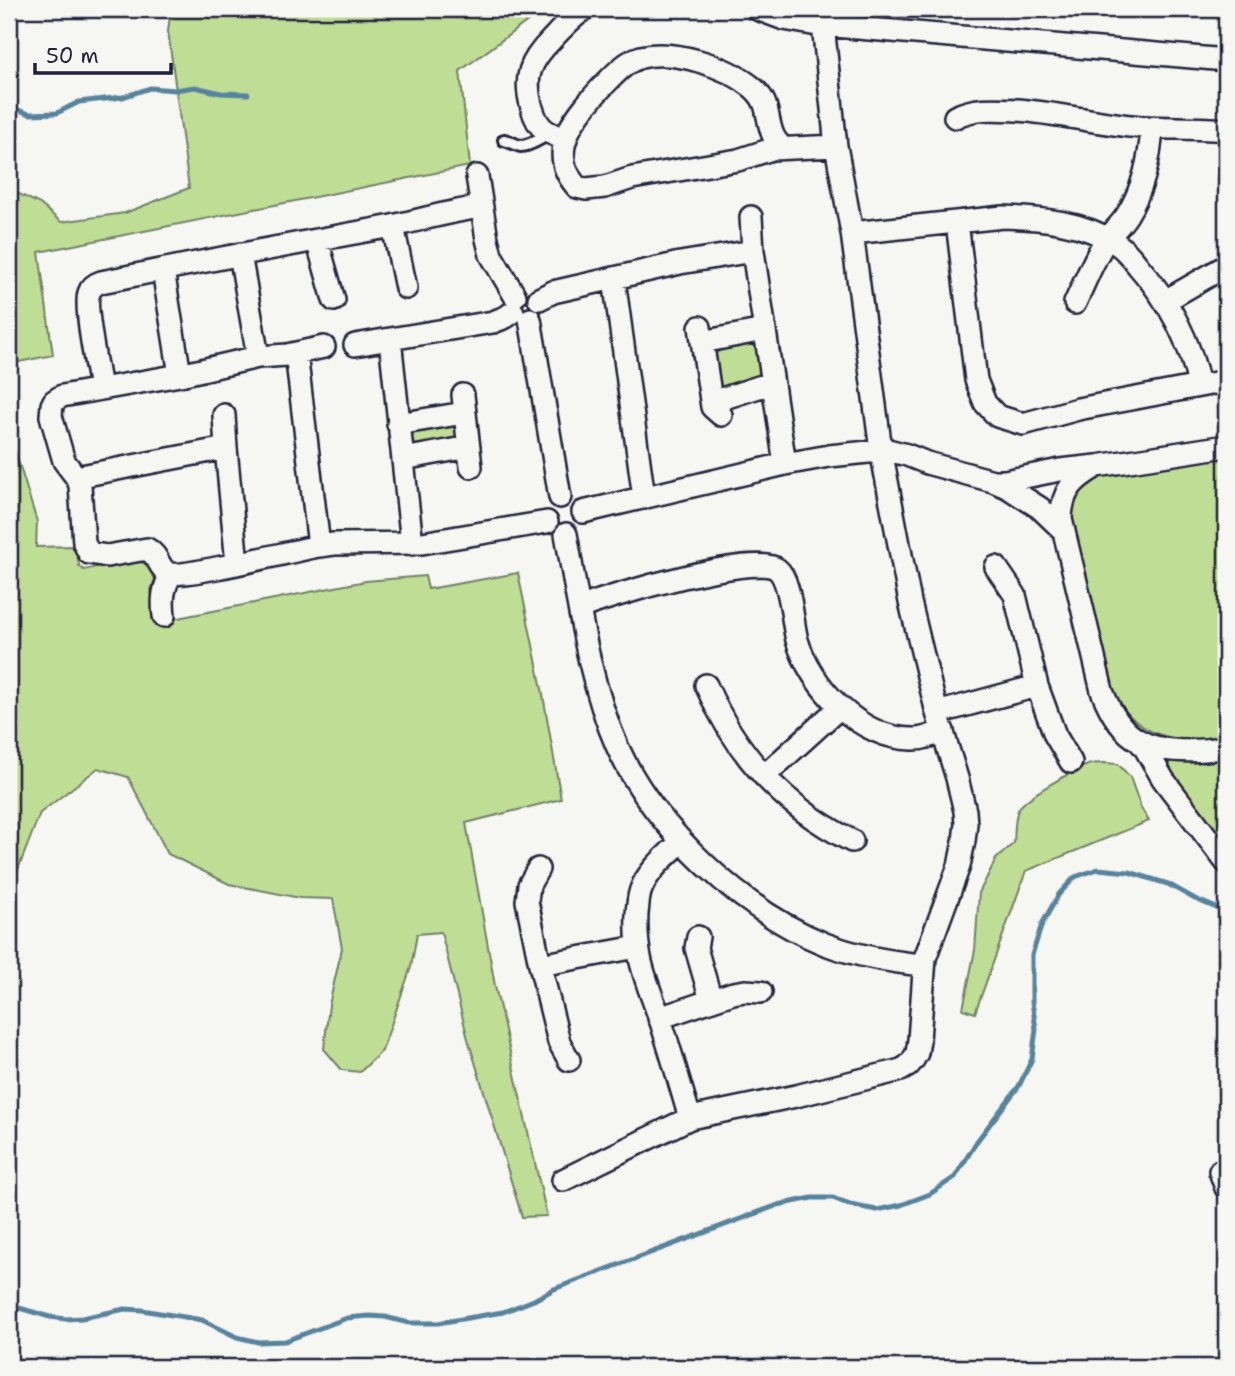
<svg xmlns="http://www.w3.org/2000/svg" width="1235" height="1376" font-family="'Shantell Sans',sans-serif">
	<rect width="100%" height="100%" fill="#f6f6f2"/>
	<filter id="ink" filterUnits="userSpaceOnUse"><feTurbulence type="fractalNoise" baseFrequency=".0143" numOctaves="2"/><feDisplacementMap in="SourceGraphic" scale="14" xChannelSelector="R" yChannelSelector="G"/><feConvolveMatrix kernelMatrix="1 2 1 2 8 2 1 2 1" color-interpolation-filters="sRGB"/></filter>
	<g filter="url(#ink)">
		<path fill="#bfdd95" stroke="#708068" stroke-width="2" d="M 171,9 L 544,9 L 460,71 L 470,166 L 39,252 L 53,355 L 9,364 L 9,189 L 40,204 L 61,222 L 125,213 L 189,188 L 168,31 Z
			M 747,343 C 751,344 754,344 757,349 C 760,356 761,371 757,378 L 722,389 L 719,387 L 713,357 C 720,346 735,346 747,343 Z
			M 450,425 L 456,429 L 457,438 L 455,442 L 410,449 L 409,433 Z
			M 9,431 L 37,522 L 36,547 L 75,546 L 77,549 L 79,566 L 84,570 C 105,566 145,548 156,576 L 151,590 L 157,622 L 366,581 L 425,576 L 428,589 L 518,573 L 542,689 L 561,799 L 466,823 L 495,986 L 547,1216 L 522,1217 L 468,1039 L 441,932 L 417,934 L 411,967 L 382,1051 L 360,1072 L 342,1070 L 324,1049 L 329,1005 L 342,948 L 333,899 L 300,898 L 229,884 L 168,854 L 128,777 L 98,768 L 40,813 L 17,872 L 9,883 Z
			M 1226,454 L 1226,736 C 1177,746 1132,737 1112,687 L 1069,514 L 1073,496 L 1092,478 Z
			M 1226,758 L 1226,834 L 1219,834 L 1213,832 L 1168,767 C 1168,763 1170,761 1174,760 Z
			M 1104,763 L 1118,764 L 1130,777 L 1141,808 L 1149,821 L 1026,871 L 975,1013 L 963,1009 L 975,950 L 979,893 L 996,859 L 1014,843 C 1015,833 1014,820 1018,810 C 1023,798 1074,770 1088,765 C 1093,763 1099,763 1104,763 Z"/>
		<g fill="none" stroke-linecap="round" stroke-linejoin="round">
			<path stroke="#58839c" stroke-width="5" d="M 9,107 L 30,114 L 57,113 L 79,102 L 123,97 L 150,88 L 175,90 L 195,87 L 221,93 L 248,94
				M 9,1305 L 50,1317 L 66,1319 L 82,1318 L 125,1309 L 142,1310 L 202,1320 L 237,1337 L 258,1342 L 285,1341 L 347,1318 L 369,1316 L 385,1317 L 409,1323 L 438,1323 L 503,1312 L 534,1300 L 554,1289 L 778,1205 L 812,1198 L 833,1198 L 850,1205 L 877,1210 L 901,1205 L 930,1194 L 955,1177 L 977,1141 L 1019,1086 L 1032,1059 L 1036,1029 L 1032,1002 L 1032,955 L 1042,924 L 1059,894 L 1075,877 L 1098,869 L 1129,872 L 1168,884 L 1195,899 L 1226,912"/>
			<g stroke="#22223b" stroke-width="16">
				<path id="service" d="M 504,140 C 510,141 515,145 521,146 C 530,146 541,138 549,134"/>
			</g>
			<g stroke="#22223b" stroke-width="26">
				<path id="minor" d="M 757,9 L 784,19 L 812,24 L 1226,60
					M 955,117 C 975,107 996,109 1018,110 C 1056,113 1092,122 1130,126 C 1162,129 1194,127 1226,130
					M 566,139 C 546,133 538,129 532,108 C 523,77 530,61 552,39 C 562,28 572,18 584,9
					M 782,148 C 779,144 775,140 773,135 C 765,116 771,103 752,87 C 726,66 674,49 641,57 C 626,61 614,75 603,86 C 577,114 544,150 577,187 L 586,189 L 605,187 L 632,178 L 738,160 L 772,149 L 836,146
					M 477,176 L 487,239 L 491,255 L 515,296
					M 751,217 L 753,251 L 785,464
					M 957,222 L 976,380 L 985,403 L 997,416 L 1023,424 L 1078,409 L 1226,381
					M 393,226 L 406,288
					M 852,233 L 1003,217 C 1041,218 1084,222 1117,244 C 1126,250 1132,258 1139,267 C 1169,301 1190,341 1199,385
					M 317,240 L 334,300
					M 240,254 L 258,357
					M 163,270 L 180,375
					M 614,279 L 644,498
					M 539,299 L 553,292 L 680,263 L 753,251
					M 1165,301 L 1224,267
					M 1075,303 C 1084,284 1092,263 1103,245 C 1110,234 1120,226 1127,215 C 1144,188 1150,159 1152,128
					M 530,319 L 560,497
					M 700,327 L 712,407 L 721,415
					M 702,342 L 764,330
					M 355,345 L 390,339
					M 296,353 L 319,546 L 334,544 L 422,543 L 547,522
					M 100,388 C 97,371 84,305 89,293 C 91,287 95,284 101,282 C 194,263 288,245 382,228 C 415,222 448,211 482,207
					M 463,395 L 471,467
					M 712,402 L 771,383
					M 224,415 L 226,448
					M 398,424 L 464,413
					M 403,459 L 469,447
					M 1097,466 C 1073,480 1062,490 1061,519 L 1102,691 C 1109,709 1121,731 1138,740 C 1161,754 1201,752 1226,747
					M 76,477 L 226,448 L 237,564
					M 993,481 L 1005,481 L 1060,470 L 1097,466 L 1226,446
					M 583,512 L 785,464 L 829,456 L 888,450 L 907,455 L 927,463 L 993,481 L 1007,487 L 1040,508 L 1064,531
					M 566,534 C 579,605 588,680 617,746 C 654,828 742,911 825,944 C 857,956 890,962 924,965
					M 412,544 L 390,339 L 493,322 L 506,317 L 513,312
					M 319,546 C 297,550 181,579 168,573 C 158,568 159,555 147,549 L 107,556 L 89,553 L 84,543 L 80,485 L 76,477 L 64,461 L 51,416 L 52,405 L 54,401 L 62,396 L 180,375 L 258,357 L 287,355 L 324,347
					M 580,608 C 608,596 756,552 777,569 C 791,580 792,622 797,640 C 811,687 859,738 912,739 C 922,740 933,735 943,731
					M 164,616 C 162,599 163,589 171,574
					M 706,685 C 736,755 784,807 852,841
					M 1037,686 L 1055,735 L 1071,762
					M 937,713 L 1037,686 L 1015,595 L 996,567
					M 1140,742 L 1145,748 L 1163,779 L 1226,862
					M 764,776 L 839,708
					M 681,842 C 667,855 649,870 642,887 C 638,895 638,905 637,914 C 635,958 646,979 660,1019 C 671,1052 680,1085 690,1118
					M 538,869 L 529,885 L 527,901 L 540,965 L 559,1042 L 569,1060
					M 698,937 L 696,948 L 711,1000
					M 540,965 L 637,947
					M 659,1018 L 733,993 L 745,991 L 761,992
					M 1220,1171 L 1226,1188
					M 563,1180 L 690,1118 L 796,1096 L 901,1070 L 908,1066 L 913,1060 L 917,1053 L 919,1040 L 925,958 L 959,866 L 964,841 L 966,824 L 965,811 L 957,778 L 937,713 L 910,602 L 881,450 L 852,233 L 836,146 L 823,25"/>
			</g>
			<use href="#service" stroke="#f6f6f2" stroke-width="10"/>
			<use href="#minor" stroke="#f6f6f2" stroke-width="21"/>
		</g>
	</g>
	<rect width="1235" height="1376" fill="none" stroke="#f6f6f2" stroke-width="35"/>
	<rect x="18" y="18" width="1200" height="1341" fill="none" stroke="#22223b" stroke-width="2.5" filter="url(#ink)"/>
	<path d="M35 63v10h136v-10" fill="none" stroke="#22223b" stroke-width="3.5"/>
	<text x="46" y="63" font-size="21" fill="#22223b" stroke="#f6f6f2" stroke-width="5" paint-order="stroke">50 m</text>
</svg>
